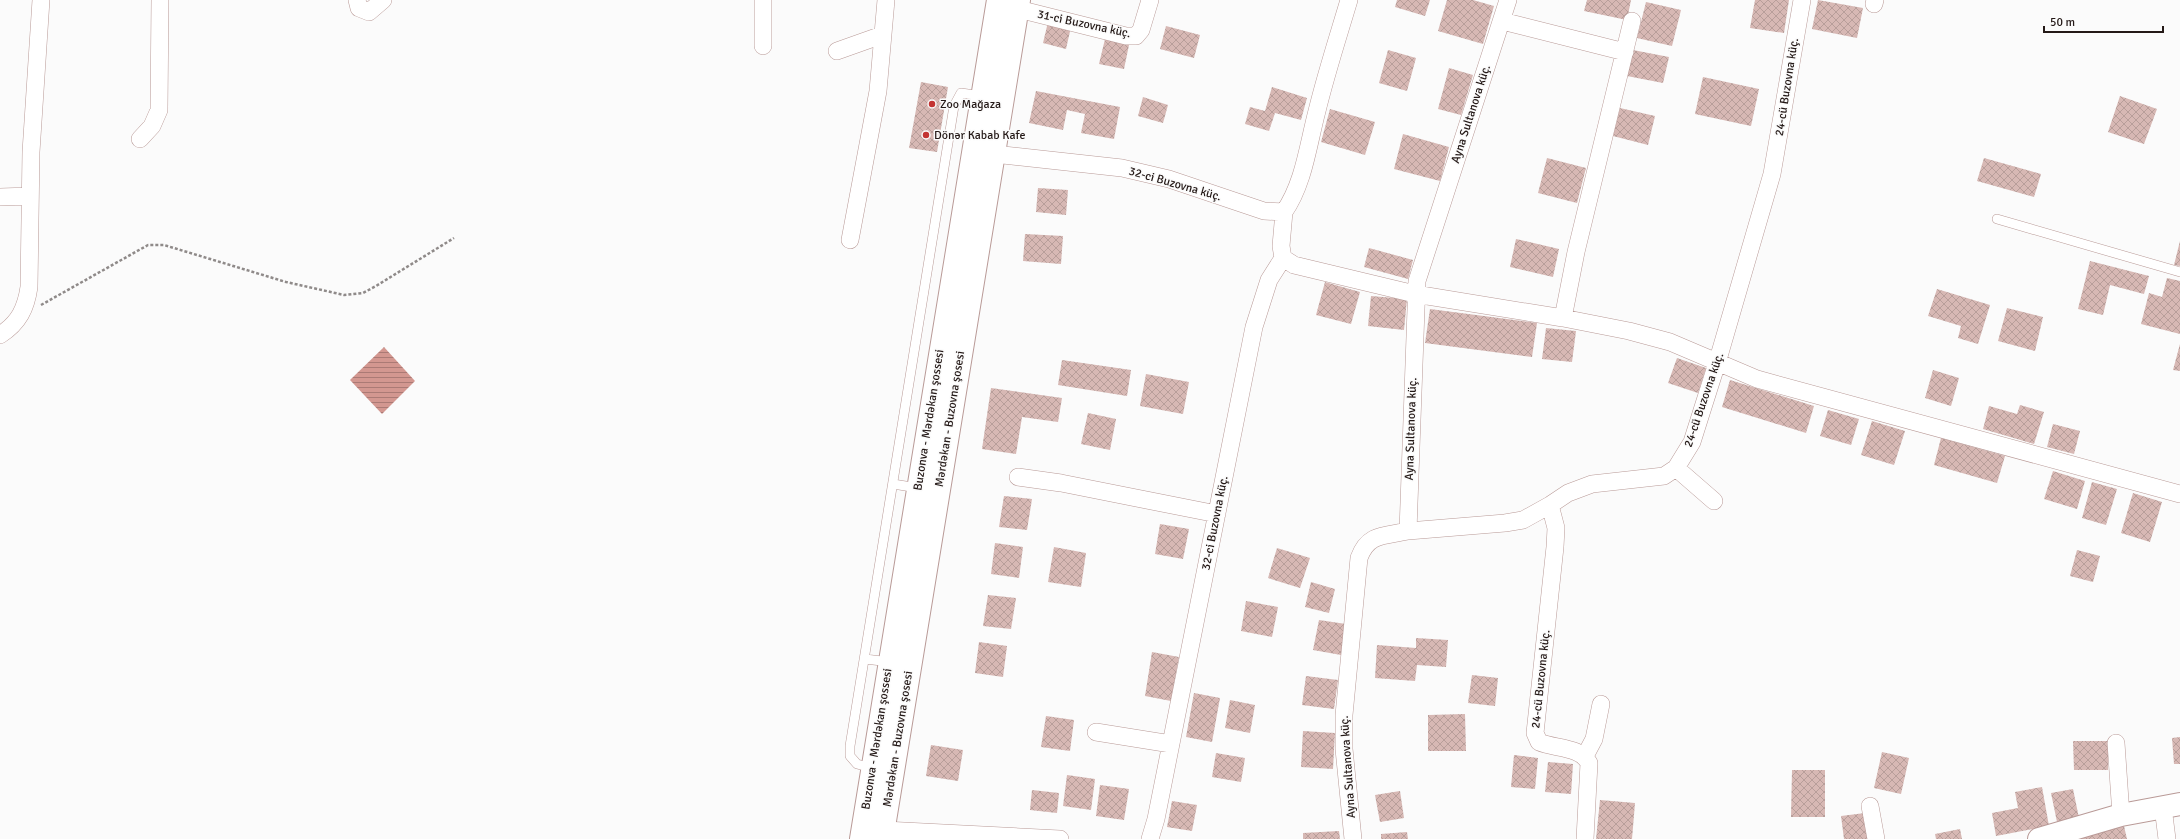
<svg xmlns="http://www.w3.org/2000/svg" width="2180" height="839" font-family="Signika,sans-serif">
	<defs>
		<pattern id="water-rules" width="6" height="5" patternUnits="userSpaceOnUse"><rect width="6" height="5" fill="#d39790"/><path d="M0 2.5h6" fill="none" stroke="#ab7a75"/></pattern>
		<pattern id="building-cross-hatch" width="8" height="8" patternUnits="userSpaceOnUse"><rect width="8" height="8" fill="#d7b8b4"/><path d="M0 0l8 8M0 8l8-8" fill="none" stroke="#b89e9a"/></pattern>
	</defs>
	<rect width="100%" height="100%" fill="#fbfbfb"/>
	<path fill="url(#water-rules)" d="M 384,347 L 415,381 L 382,414 L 350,380 Z"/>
	<path fill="url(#building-cross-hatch)" d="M 1397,0 L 1430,0 L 1425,16 L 1395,7 Z
		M 1447,0 L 1473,0 L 1494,6 L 1483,44 L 1438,31 Z
		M 1587,0 L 1631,0 L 1627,20 L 1584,11 Z
		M 1755,0 L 1789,0 L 1784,33 L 1750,28 Z
		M 1818,0 L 1863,8 L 1857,38 L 1812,29 Z
		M 1646,2 L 1681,10 L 1672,46 L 1637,38 Z
		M 1048,22 L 1071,27 L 1066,49 L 1043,43 Z
		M 1166,26 L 1200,35 L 1194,58 L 1160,49 Z
		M 1105,39 L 1129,45 L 1124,69 L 1099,64 Z
		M 1388,50 L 1416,58 L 1407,91 L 1379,83 Z
		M 1633,50 L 1669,57 L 1663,83 L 1627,76 Z
		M 1449,68 L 1473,75 L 1461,115 L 1438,109 Z
		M 1703,77 L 1759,89 L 1751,126 L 1695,114 Z
		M 921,82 L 948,87 L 937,152 L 909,148 Z
		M 1272,87 L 1307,98 L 1301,120 L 1275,113 L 1269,131 L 1245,124 L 1250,107 L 1265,111 Z
		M 1036,91 L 1120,107 L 1114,139 L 1081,133 L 1085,114 L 1067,110 L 1063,130 L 1029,123 Z
		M 2120,96 L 2157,109 L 2144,144 L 2108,132 Z
		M 1143,97 L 1168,105 L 1163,123 L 1138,116 Z
		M 1620,108 L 1655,116 L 1648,145 L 1613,136 Z
		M 1330,109 L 1375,122 L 1365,155 L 1321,142 Z
		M 1403,134 L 1449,147 L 1440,181 L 1394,169 Z
		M 1547,158 L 1586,168 L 1577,203 L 1538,193 Z
		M 1984,158 L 2041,174 L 2034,197 L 1977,181 Z
		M 1038,188 L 1068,190 L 1066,215 L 1036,212 Z
		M 1025,234 L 1063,236 L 1061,264 L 1023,261 Z
		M 1516,239 L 1559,249 L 1553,277 L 1510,267 Z
		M 2180,241 L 2180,266 L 2174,265 Z
		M 1369,248 L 1413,260 L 1408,279 L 1364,267 Z
		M 2090,261 L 2149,276 L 2144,294 L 2110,285 L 2103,315 L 2078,309 Z
		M 2167,278 L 2180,281 L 2180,334 L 2141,324 L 2149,293 L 2162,297 Z
		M 1325,282 L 1360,292 L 1351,324 L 1316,315 Z
		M 1937,289 L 1990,305 L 1978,344 L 1958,338 L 1961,326 L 1928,316 Z
		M 1371,296 L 1407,299 L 1404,330 L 1368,326 Z
		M 2007,308 L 2043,317 L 2035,351 L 1998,341 Z
		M 1430,309 L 1537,323 L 1532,357 L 1425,343 Z
		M 1546,328 L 1576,331 L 1572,362 L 1542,359 Z
		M 2180,344 L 2180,371 L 2173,370 Z
		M 1677,358 L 1706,368 L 1698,393 L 1668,383 Z
		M 1062,360 L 1131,370 L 1127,396 L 1058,385 Z
		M 1933,370 L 1959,378 L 1951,406 L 1925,398 Z
		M 1146,374 L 1189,382 L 1183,414 L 1140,406 Z
		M 1730,380 L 1814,406 L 1806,433 L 1722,407 Z
		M 991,388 L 1062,398 L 1058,422 L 1022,417 L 1016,454 L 982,449 Z
		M 2020,405 L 2044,412 L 2034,444 L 1983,429 L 1989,406 L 2017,414 Z
		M 1828,410 L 1859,419 L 1851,445 L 1820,436 Z
		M 1088,413 L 1116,419 L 1110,450 L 1081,444 Z
		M 1872,421 L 1905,431 L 1894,465 L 1861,455 Z
		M 2053,424 L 2080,431 L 2074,454 L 2047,447 Z
		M 1941,438 L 2005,456 L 1997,483 L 1934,465 Z
		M 2053,471 L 2085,481 L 2077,509 L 2044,499 Z
		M 2092,482 L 2117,489 L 2106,525 L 2082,518 Z
		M 2133,493 L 2162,502 L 2150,542 L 2121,533 Z
		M 1004,496 L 1032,499 L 1027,530 L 999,527 Z
		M 1160,524 L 1189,529 L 1183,559 L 1155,554 Z
		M 995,543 L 1023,547 L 1019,578 L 991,574 Z
		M 1054,547 L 1086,553 L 1081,587 L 1048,582 Z
		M 1277,548 L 1310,558 L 1300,588 L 1268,578 Z
		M 2077,550 L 2100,556 L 2093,582 L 2070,576 Z
		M 1311,582 L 1335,589 L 1329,613 L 1305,607 Z
		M 988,595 L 1016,598 L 1011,629 L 983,626 Z
		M 1246,601 L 1278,607 L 1272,637 L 1241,631 Z
		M 1319,620 L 1346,624 L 1341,655 L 1313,650 Z
		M 1416,638 L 1448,640 L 1446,667 L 1417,665 L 1415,681 L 1375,678 L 1377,645 L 1416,648 Z
		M 979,642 L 1007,646 L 1003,677 L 975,673 Z
		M 1152,652 L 1179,657 L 1171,701 L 1145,696 Z
		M 1472,675 L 1498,678 L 1495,706 L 1468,703 Z
		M 1306,676 L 1338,680 L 1334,709 L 1302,705 Z
		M 1194,693 L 1220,698 L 1212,742 L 1186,737 Z
		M 1230,700 L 1255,705 L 1250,733 L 1225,728 Z
		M 1465,714 L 1466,751 L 1428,751 L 1428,715 Z
		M 1046,716 L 1074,720 L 1070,751 L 1041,747 Z
		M 1303,731 L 1335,733 L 1333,769 L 1301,767 Z
		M 2180,737 L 2180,764 L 2174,764 L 2172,738 Z
		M 2073,741 L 2108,741 L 2108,770 L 2074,770 Z
		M 931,745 L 963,750 L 958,781 L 926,776 Z
		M 1882,752 L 1909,758 L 1901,794 L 1874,788 Z
		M 1216,753 L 1245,758 L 1241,782 L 1212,777 Z
		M 1514,755 L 1538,758 L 1535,789 L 1511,787 Z
		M 1548,762 L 1573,764 L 1571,794 L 1545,792 Z
		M 1792,770 L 1825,770 L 1825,817 L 1791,817 Z
		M 1067,775 L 1095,779 L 1091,810 L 1063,806 Z
		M 1100,785 L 1129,789 L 1124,820 L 1096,816 Z
		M 2042,787 L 2049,826 L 1996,836 L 1992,813 L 2018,808 L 2015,792 Z
		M 2073,789 L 2079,818 L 2057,822 L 2051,793 Z
		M 1032,790 L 1059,793 L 1057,813 L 1030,810 Z
		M 1400,791 L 1404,818 L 1380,822 L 1375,795 Z
		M 1600,800 L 1635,803 L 1632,839 L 1596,839 Z
		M 1172,801 L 1197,805 L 1192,831 L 1167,827 Z
		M 1865,813 L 1868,839 L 1844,839 L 1841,816 Z
		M 2124,826 L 2127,839 L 2077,839 L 2076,836 Z
		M 1960,829 L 1962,839 L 1936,839 L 1935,834 Z
		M 1339,831 L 1340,839 L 1303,839 L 1303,833 Z
		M 1407,832 L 1408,839 L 1381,839 L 1381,834 Z"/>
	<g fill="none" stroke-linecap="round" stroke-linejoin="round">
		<g stroke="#b99a97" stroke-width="10">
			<path id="lane" d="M 1997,219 L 2180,272
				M 893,484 L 918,488
				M 865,659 L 890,662
				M 872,768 L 857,764 L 850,756 L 850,746 L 954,106 L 961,93 L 982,96"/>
		</g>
		<g stroke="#b99a97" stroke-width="18">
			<path id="street" d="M 357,0 L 359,8 L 369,12 L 383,0
				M 1874,4 L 1875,0
				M 1018,9 L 1126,36 L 1136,36 L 1141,30 L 1150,0
				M 1502,21 L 1625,52
				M 763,46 L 763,0
				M 837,51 L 882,35
				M 140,139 L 152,126 L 159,110 L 160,0
				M 994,154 L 1122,168 L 1169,179 L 1264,211 L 1284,212 C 1304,183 1308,145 1317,111 C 1326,74 1338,37 1349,0
				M 0,197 L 30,196
				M 850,240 L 878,91 L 886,0
				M 1283,258 L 1294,265 L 1415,294 L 1563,318 L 1629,331 L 1670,342 L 1757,379 L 2180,494
				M 1563,318 L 1576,252 L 1632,21
				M 0,335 C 19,323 26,308 29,287 L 31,152 L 41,0
				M 1676,468 L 1714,501
				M 1018,477 L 1061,483 L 1217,514
				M 1408,531 L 1505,523 L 1523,520 L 1550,505
				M 1096,732 L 1171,744
				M 2116,743 L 2121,815
				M 1585,756 L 1594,739 L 1601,704
				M 1870,806 L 1876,839
				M 2163,807 L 2167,839
				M 884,830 L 1060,839
				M 1150,839 L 1156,819 L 1254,327 L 1269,280 L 1283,258 L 1281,246 L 1284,212
				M 1353,839 L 1344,749 L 1344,715 L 1359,558 C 1368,533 1385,536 1408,531 L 1417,281 L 1508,0
				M 1585,839 L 1589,763 C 1580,746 1555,749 1539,742 L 1535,733 L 1555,547 L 1556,528 L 1550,505 L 1568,493 L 1592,484 L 1664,476 L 1676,468 L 1692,442 L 1717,363 L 1772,174 L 1802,0"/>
		</g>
		<g stroke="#b99a97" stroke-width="24">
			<path id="secondary" d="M 2039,839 L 2121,815 L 2180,804"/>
		</g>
		<g stroke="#b99a97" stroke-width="24">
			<path id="primary" d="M 861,839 L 998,0
				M 882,839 L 1019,0"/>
		</g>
		<path stroke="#8f8a89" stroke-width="2.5" stroke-dasharray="3 2" stroke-linecap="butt" d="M 41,305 L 148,245 L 164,245 L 286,282 L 344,295 L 363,293 L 376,286 L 454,238"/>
		<use href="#lane" stroke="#fff" stroke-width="9"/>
		<use href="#street" stroke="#fff" stroke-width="17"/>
		<use href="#secondary" stroke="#fff" stroke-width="22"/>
		<use href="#primary" stroke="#fff" stroke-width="22"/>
	</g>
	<g fill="#c33433" stroke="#fbfbfb" stroke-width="1.5">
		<circle cx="932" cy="104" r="4"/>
		<circle cx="926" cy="135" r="4"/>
	</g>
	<g text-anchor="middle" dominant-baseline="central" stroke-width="3" stroke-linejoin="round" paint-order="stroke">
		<g font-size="12" fill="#241917" stroke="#fbfbfb">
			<text transform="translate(1084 24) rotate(12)">31-ci Buzovna küç.</text>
			<text transform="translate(1787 87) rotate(-81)">24-cü Buzovna küç.</text>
			<text transform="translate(1471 114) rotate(-72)">Ayna Sultanova küç.</text>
			<text transform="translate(1175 184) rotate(16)">32-ci Buzovna küç.</text>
			<text transform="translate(1704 400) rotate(-71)">24-cü Buzovna küç.</text>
			<text transform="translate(950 419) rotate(-81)">Mərdəkan - Buzovna şosesi</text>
			<text transform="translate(929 420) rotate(-81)">Buzonva - Mərdəkan şossesi</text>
			<text transform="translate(1411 429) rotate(-88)">Ayna Sultanova küç.</text>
			<text transform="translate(1215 523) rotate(-79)">32-ci Buzovna küç.</text>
			<text transform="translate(1541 679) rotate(-84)">24-cü Buzovna küç.</text>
			<text transform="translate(877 739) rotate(-81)">Buzonva - Mərdəkan şossesi</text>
			<text transform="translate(898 739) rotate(-81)">Mərdəkan - Buzovna şosesi</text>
			<text transform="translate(1348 767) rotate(-94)">Ayna Sultanova küç.</text>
		</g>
		<g font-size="12" fill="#241917" stroke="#fbfbfb" text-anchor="start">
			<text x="940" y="104">Zoo Mağaza</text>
			<text x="934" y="135">Dönər Kabab Kafe</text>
		</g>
	</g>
	<path d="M2044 26v6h119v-6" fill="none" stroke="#241917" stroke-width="2"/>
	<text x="2050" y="26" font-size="12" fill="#241917" stroke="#fbfbfb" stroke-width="3" paint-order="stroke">50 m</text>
</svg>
